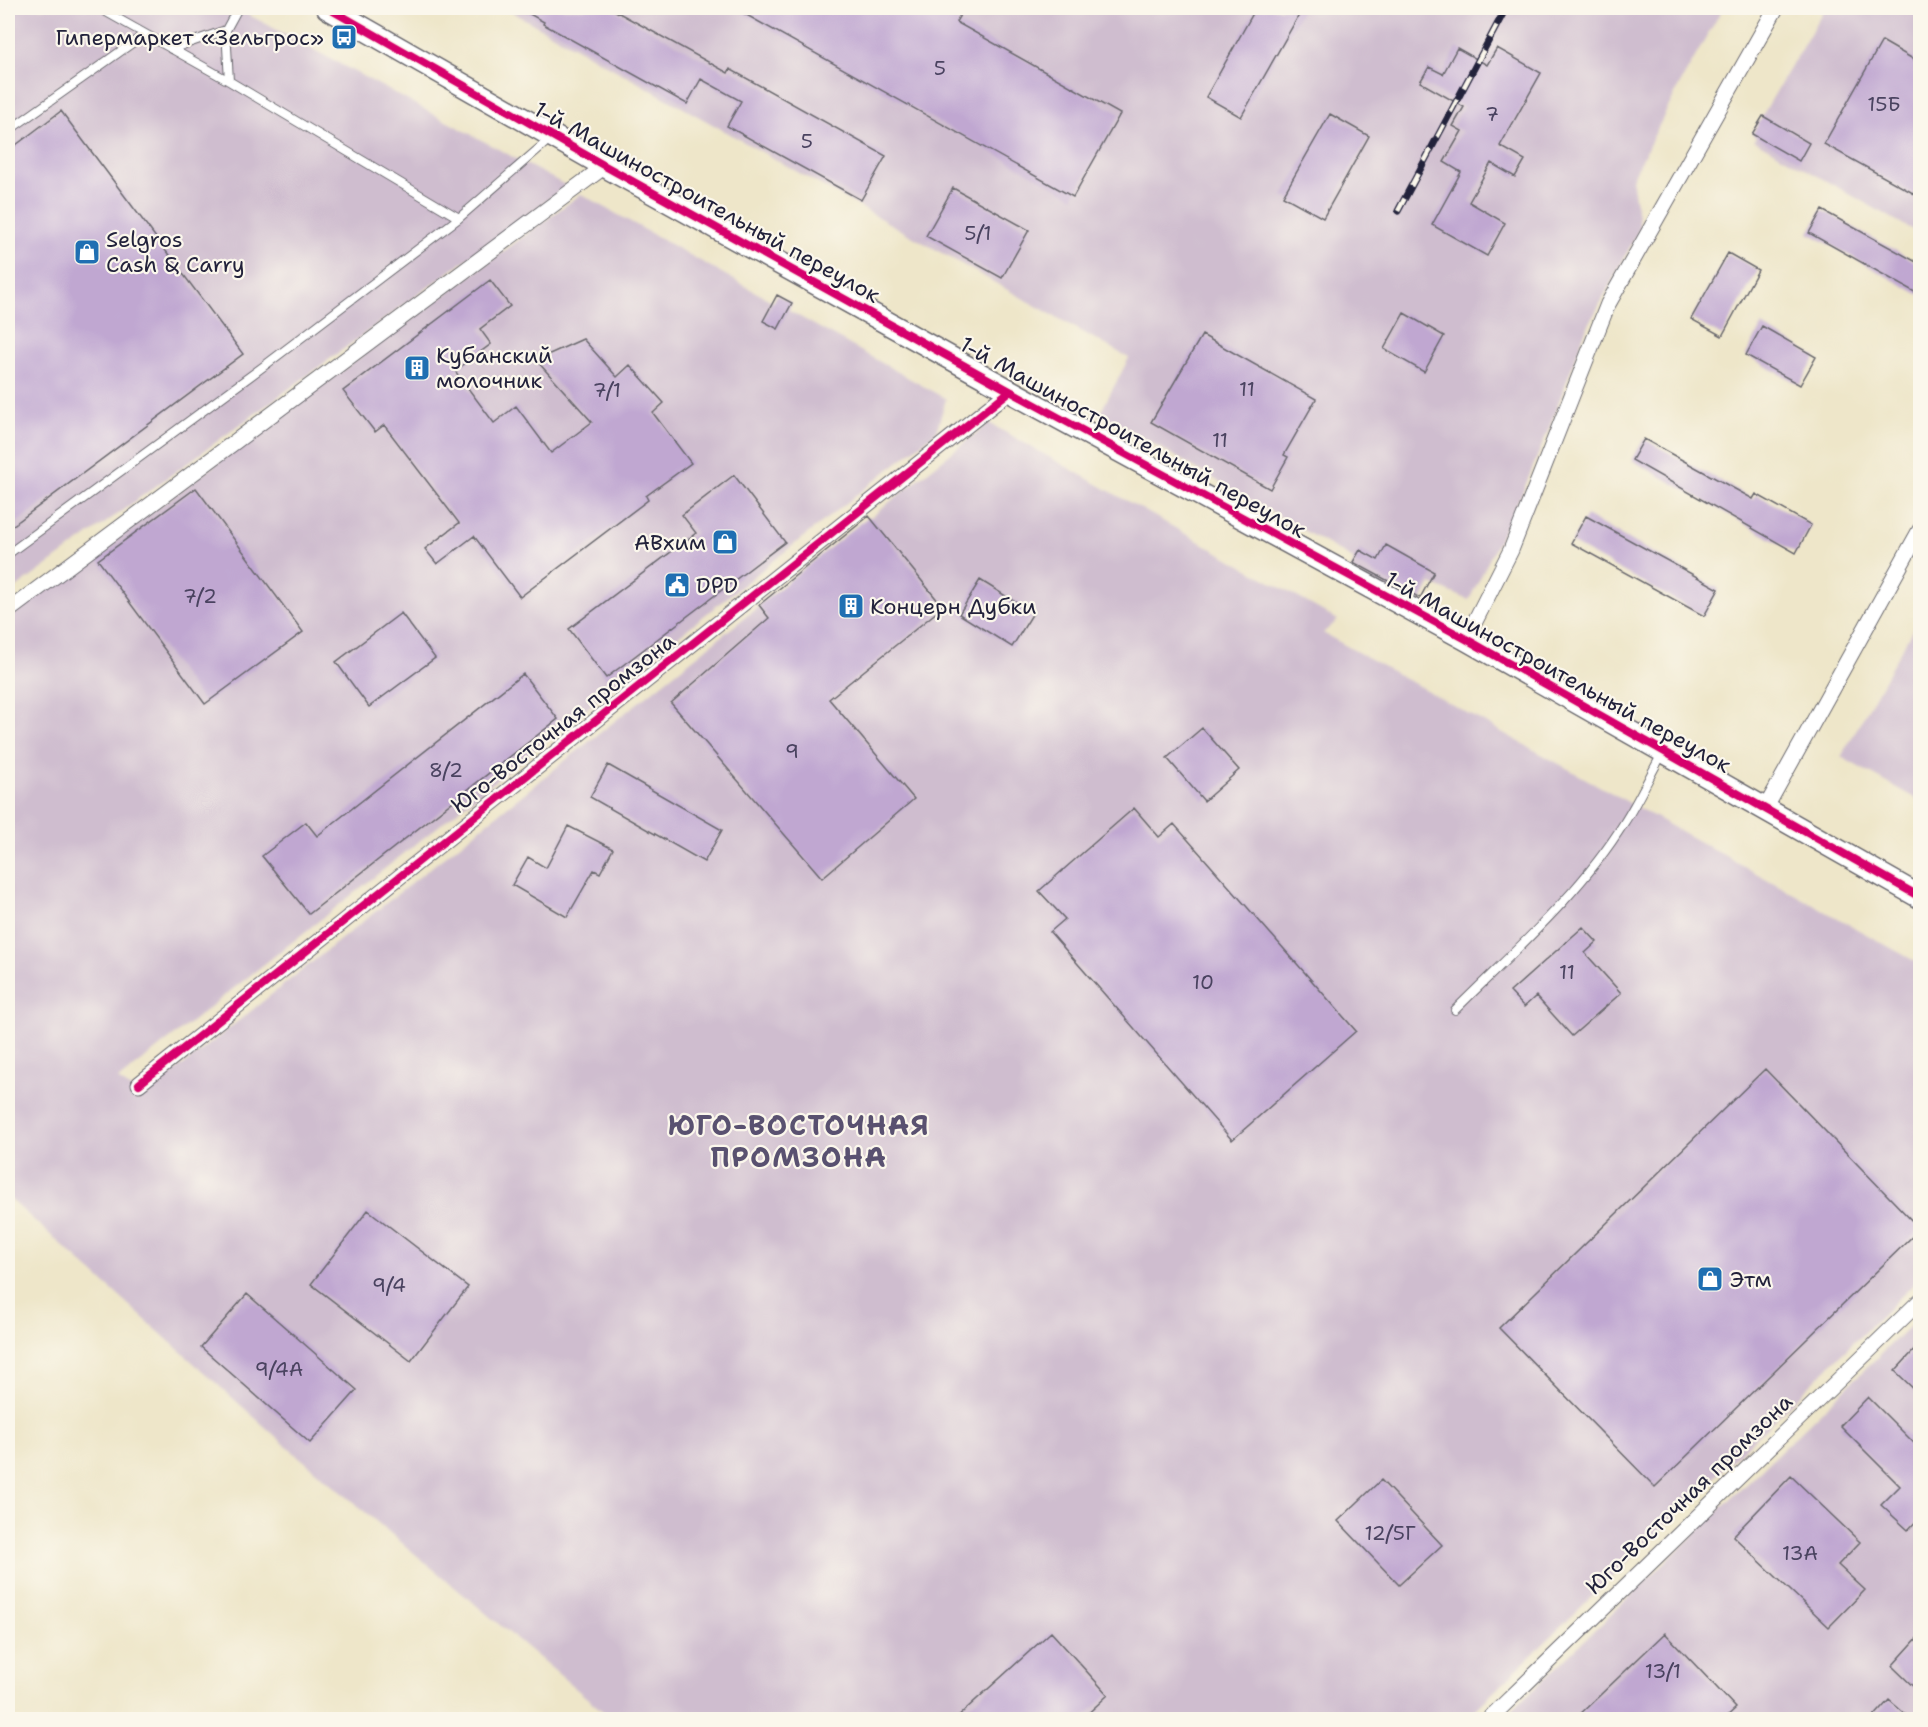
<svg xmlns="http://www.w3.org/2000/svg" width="1928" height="1727" font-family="'Shantell Sans',sans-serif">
	<rect width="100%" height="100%" fill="#fbf7ec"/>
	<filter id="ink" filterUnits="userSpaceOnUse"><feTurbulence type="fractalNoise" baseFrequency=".0167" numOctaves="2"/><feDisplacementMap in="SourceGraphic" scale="12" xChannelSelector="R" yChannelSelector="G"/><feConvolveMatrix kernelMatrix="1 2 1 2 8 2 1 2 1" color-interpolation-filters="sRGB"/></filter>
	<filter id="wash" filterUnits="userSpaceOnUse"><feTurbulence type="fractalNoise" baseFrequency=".008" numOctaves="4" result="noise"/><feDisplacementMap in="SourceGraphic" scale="24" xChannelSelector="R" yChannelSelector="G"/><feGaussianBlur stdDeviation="1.35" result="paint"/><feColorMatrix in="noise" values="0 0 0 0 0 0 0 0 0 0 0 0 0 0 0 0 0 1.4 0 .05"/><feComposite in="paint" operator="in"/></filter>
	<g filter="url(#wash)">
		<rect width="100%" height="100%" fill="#eee6c9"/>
		<path fill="#cfbdcf" d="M 8,8 L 236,8 L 567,186 L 8,594 Z
			M 505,8 L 1723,8 L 1681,82 L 1632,179 L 1640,228 L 1585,332 L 1550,426 L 1523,491 L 1469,600 L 1431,584 L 1418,609 L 1350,570 L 1355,560 L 1100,413 L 1129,358 Z
			M 1825,8 L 1920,8 L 1920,234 L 1754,140 L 1764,122 L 1762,116 Z
			M 581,194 L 946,399 L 936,432 L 118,1080 L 143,1097 L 989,423 L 1338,620 L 1323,633 L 1920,964 L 1920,1278 L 1466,1719 L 612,1719 L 291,1450 L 8,1197 L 8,618 Z
			M 1920,616 L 1920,801 L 1841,757 Z
			M 1920,1316 L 1920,1719 L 1503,1719 Z"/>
		<g id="blocks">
			<path fill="#c0a7d1" d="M 519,8 L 610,8 L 728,73 L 730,69 L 886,156 L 861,200 L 727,126 L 741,101 L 701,79 L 687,104 L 543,24 L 544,22 Z
				M 734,8 L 964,8 L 956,22 L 1120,114 L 1073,197 Z
				M 1256,8 L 1303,8 L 1241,117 L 1206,97 Z
				M 1882,41 L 1920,63 L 1920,197 L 1824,144 Z
				M 1457,48 L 1487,65 L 1497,48 L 1541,73 L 1500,146 L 1525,160 L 1515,177 L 1491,163 L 1469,202 L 1505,223 L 1487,256 L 1432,225 L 1461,172 L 1444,162 L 1462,131 L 1453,126 L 1464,107 L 1420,82 L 1429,67 L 1443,74 Z
				M 61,111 L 243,354 L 8,529 L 8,151 Z
				M 1330,114 L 1369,136 L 1323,218 L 1283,196 Z
				M 1763,116 L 1809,143 L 1799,161 L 1752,134 Z
				M 953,188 L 1029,230 L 1002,278 L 926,236 Z
				M 1822,210 L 1920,264 L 1920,295 L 1809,233 Z
				M 1728,253 L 1758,270 L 1722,336 L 1691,319 Z
				M 490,280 L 510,306 L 480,329 L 491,344 L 455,371 L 494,423 L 516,406 L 551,453 L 592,422 L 536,360 L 583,339 L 617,377 L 630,365 L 664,403 L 653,413 L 691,463 L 646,496 L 648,500 L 520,597 L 474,536 L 437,564 L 425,549 L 459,523 L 384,425 L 375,432 L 343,391 Z
				M 777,295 L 792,303 L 778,329 L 763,321 Z
				M 1404,313 L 1444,336 L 1424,372 L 1384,349 Z
				M 1762,326 L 1816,357 L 1800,385 L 1746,355 Z
				M 1202,335 L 1316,399 L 1284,455 L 1288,457 L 1270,489 L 1151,422 Z
				M 1644,439 L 1753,499 L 1756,494 L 1811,525 L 1796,553 L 1632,460 Z
				M 734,475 L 785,542 L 606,678 L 569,629 L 696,533 L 682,515 Z
				M 196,488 L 303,632 L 205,704 L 98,560 Z
				M 869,516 L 943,607 L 829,699 L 914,799 L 822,878 L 671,703 L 769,618 L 759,605 Z
				M 1586,516 L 1719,589 L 1704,616 L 1571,543 Z
				M 1386,545 L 1434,572 L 1420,598 L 1353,562 L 1360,550 L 1378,560 Z
				M 980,580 L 1033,613 L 1012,647 L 959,614 Z
				M 401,613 L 435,658 L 369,707 L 336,662 Z
				M 523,674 L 558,719 L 309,914 L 262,856 L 306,822 L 317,836 Z
				M 1202,728 L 1239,770 L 1204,801 L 1167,758 Z
				M 608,765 L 722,830 L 704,862 L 590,797 Z
				M 1134,808 L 1159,837 L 1174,824 L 1356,1031 L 1232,1140 L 1050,932 L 1065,919 L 1039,891 Z
				M 568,826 L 613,849 L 600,873 L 594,870 L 567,917 L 512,885 L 528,857 L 546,868 Z
				M 1583,927 L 1597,942 L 1585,953 L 1621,993 L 1572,1036 L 1536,996 L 1524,1007 L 1510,992 Z
				M 1765,1069 L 1920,1229 L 1655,1487 L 1499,1328 Z
				M 368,1210 L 468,1287 L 411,1361 L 311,1284 Z
				M 247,1294 L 357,1390 L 310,1443 L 201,1347 Z
				M 1920,1344 L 1920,1395 L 1895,1371 Z
				M 1868,1397 L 1920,1449 L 1920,1517 L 1908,1530 L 1881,1505 L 1900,1486 L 1840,1426 Z
				M 1791,1476 L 1860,1542 L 1838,1565 L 1865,1590 L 1829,1627 L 1733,1536 Z
				M 1381,1480 L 1442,1545 L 1399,1585 L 1338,1521 Z
				M 1051,1632 L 1108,1695 L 1082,1719 L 955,1719 Z
				M 1665,1633 L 1736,1708 L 1724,1719 L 1575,1719 Z
				M 1920,1635 L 1920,1693 L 1892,1666 Z
				M 1889,1700 L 1911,1719 L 1872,1719 Z"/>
		</g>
	</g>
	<g filter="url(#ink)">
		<use href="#blocks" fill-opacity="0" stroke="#69676d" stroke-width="1.5"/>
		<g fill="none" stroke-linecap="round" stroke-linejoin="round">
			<g stroke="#69676d" stroke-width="10">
				<path id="lane" d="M 99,8 L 229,81 L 459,218 L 551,138
					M 171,49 L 226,30
					M 229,81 L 226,30 L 238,8
					M 8,131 L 145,34
					M 8,554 L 268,363 L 459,218
					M 1455,1010 C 1513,952 1581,893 1624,823 C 1638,801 1649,777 1662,754"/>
			</g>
			<g stroke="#69676d" stroke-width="17">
				<path id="street" d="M 8,611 L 605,166
					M 1466,639 L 1511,550 L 1608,304 L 1776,8
					M 1765,809 L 1920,530
					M 139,1084 L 1010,391
					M 1488,1720 L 1920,1301"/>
			</g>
			<g stroke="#69676d" stroke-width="25">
				<path id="secondary" d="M 328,8 L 605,166 L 1010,391 L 1466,639 L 1920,897"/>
			</g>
			<use href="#lane" stroke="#fff" stroke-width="8"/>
			<use href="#street" stroke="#fff" stroke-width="15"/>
			<use href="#secondary" stroke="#fff" stroke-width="22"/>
			<g stroke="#22223b" stroke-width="7">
				<path id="rail" d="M 1398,211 L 1506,8"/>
			</g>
			<use href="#rail" stroke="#fbf7ec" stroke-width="4.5" stroke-dasharray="14" stroke-linecap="butt"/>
			<g stroke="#fbf7ec" stroke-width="11">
				<path id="cycleway" d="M 328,8 L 605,166 L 1010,391 L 1466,639 L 1920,897
					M 139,1084 L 1010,391"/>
			</g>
			<use href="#cycleway" stroke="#d6006c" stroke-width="8"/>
		</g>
	</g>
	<defs>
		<g id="bus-square" transform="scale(1.35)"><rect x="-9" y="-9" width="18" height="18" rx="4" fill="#1f6fb2" stroke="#fbf7ec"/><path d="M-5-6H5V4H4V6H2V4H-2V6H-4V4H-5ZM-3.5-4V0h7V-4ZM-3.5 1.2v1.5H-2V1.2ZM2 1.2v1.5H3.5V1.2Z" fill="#fff"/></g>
		<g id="shop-square" transform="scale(1.35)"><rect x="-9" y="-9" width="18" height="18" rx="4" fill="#1f6fb2" stroke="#fbf7ec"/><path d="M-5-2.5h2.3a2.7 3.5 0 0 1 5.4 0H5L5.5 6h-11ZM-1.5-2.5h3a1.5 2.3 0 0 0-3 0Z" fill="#fff"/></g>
		<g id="building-square" transform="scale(1.35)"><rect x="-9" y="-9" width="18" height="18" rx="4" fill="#1f6fb2" stroke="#fbf7ec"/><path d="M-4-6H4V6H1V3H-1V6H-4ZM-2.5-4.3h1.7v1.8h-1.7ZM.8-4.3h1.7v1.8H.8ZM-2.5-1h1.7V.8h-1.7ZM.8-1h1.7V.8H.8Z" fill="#fff"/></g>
		<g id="civic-square" transform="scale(1.35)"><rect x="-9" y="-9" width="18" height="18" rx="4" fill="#1f6fb2" stroke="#fbf7ec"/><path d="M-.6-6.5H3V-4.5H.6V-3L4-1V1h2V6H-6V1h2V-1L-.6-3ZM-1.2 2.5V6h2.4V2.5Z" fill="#fff"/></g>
	</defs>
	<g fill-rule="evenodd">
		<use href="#bus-square" x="344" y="37"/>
		<use href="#shop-square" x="87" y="252"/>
		<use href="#building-square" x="417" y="368"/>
		<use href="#shop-square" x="725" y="542"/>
		<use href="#civic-square" x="677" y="585"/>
		<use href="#building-square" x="851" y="606"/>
		<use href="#shop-square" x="1710" y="1279"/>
	</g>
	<g text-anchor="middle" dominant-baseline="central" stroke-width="4.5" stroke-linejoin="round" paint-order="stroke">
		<g font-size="20" fill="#4a4360">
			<text x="940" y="68">5</text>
			<text x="1884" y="104">15Б</text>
			<text x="1492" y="114">7</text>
			<text x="807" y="141">5</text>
			<text x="978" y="233">5/1</text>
			<text x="1247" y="389">11</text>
			<text x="607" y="390">7/1</text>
			<text x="1220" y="440">11</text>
			<text x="200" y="596">7/2</text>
			<text x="792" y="751">9</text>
			<text x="446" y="770">8/2</text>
			<text x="1567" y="972">11</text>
			<text x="1203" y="982">10</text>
			<text x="389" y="1285">9/4</text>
			<text x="279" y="1369">9/4А</text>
			<text x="1390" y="1533">12/5Г</text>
			<text x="1800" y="1553">13А</text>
			<text x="1663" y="1671">13/1</text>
		</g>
		<g font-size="22" fill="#22223b" stroke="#fbf7ec" text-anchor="start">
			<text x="324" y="37" text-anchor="end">Гипермаркет «Зельгрос»</text>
			<text x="106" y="239">Selgros<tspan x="106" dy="25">Cash &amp; Carry</tspan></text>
			<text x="436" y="355">Кубанский<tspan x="436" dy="25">молочник</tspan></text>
			<text x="706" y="542" text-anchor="end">АВхим</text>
			<text x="696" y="585">DPD</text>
			<text x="870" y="606">Концерн Дубки</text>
			<text x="1730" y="1279">Этм</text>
		</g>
		<g font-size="22" fill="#22223b" stroke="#fbf7ec">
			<text transform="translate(707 202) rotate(29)">1-й Машиностроительный переулок</text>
			<text transform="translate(1133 437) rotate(29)">1-й Машиностроительный переулок</text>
			<text transform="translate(1558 672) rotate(29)">1-й Машиностроительный переулок</text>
			<text transform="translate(563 723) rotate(-38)">Юго-Восточная промзона</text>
			<text transform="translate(1689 1494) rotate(-44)">Юго-Восточная промзона</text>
		</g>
		<g font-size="28" font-weight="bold" letter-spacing="1.5" fill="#595170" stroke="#fbf7ec">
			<text x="799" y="1125">ЮГО-ВОСТОЧНАЯ<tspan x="799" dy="32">ПРОМЗОНА</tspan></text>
		</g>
	</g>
	<rect width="1928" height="1727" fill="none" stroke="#fbf7ec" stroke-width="30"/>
</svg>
